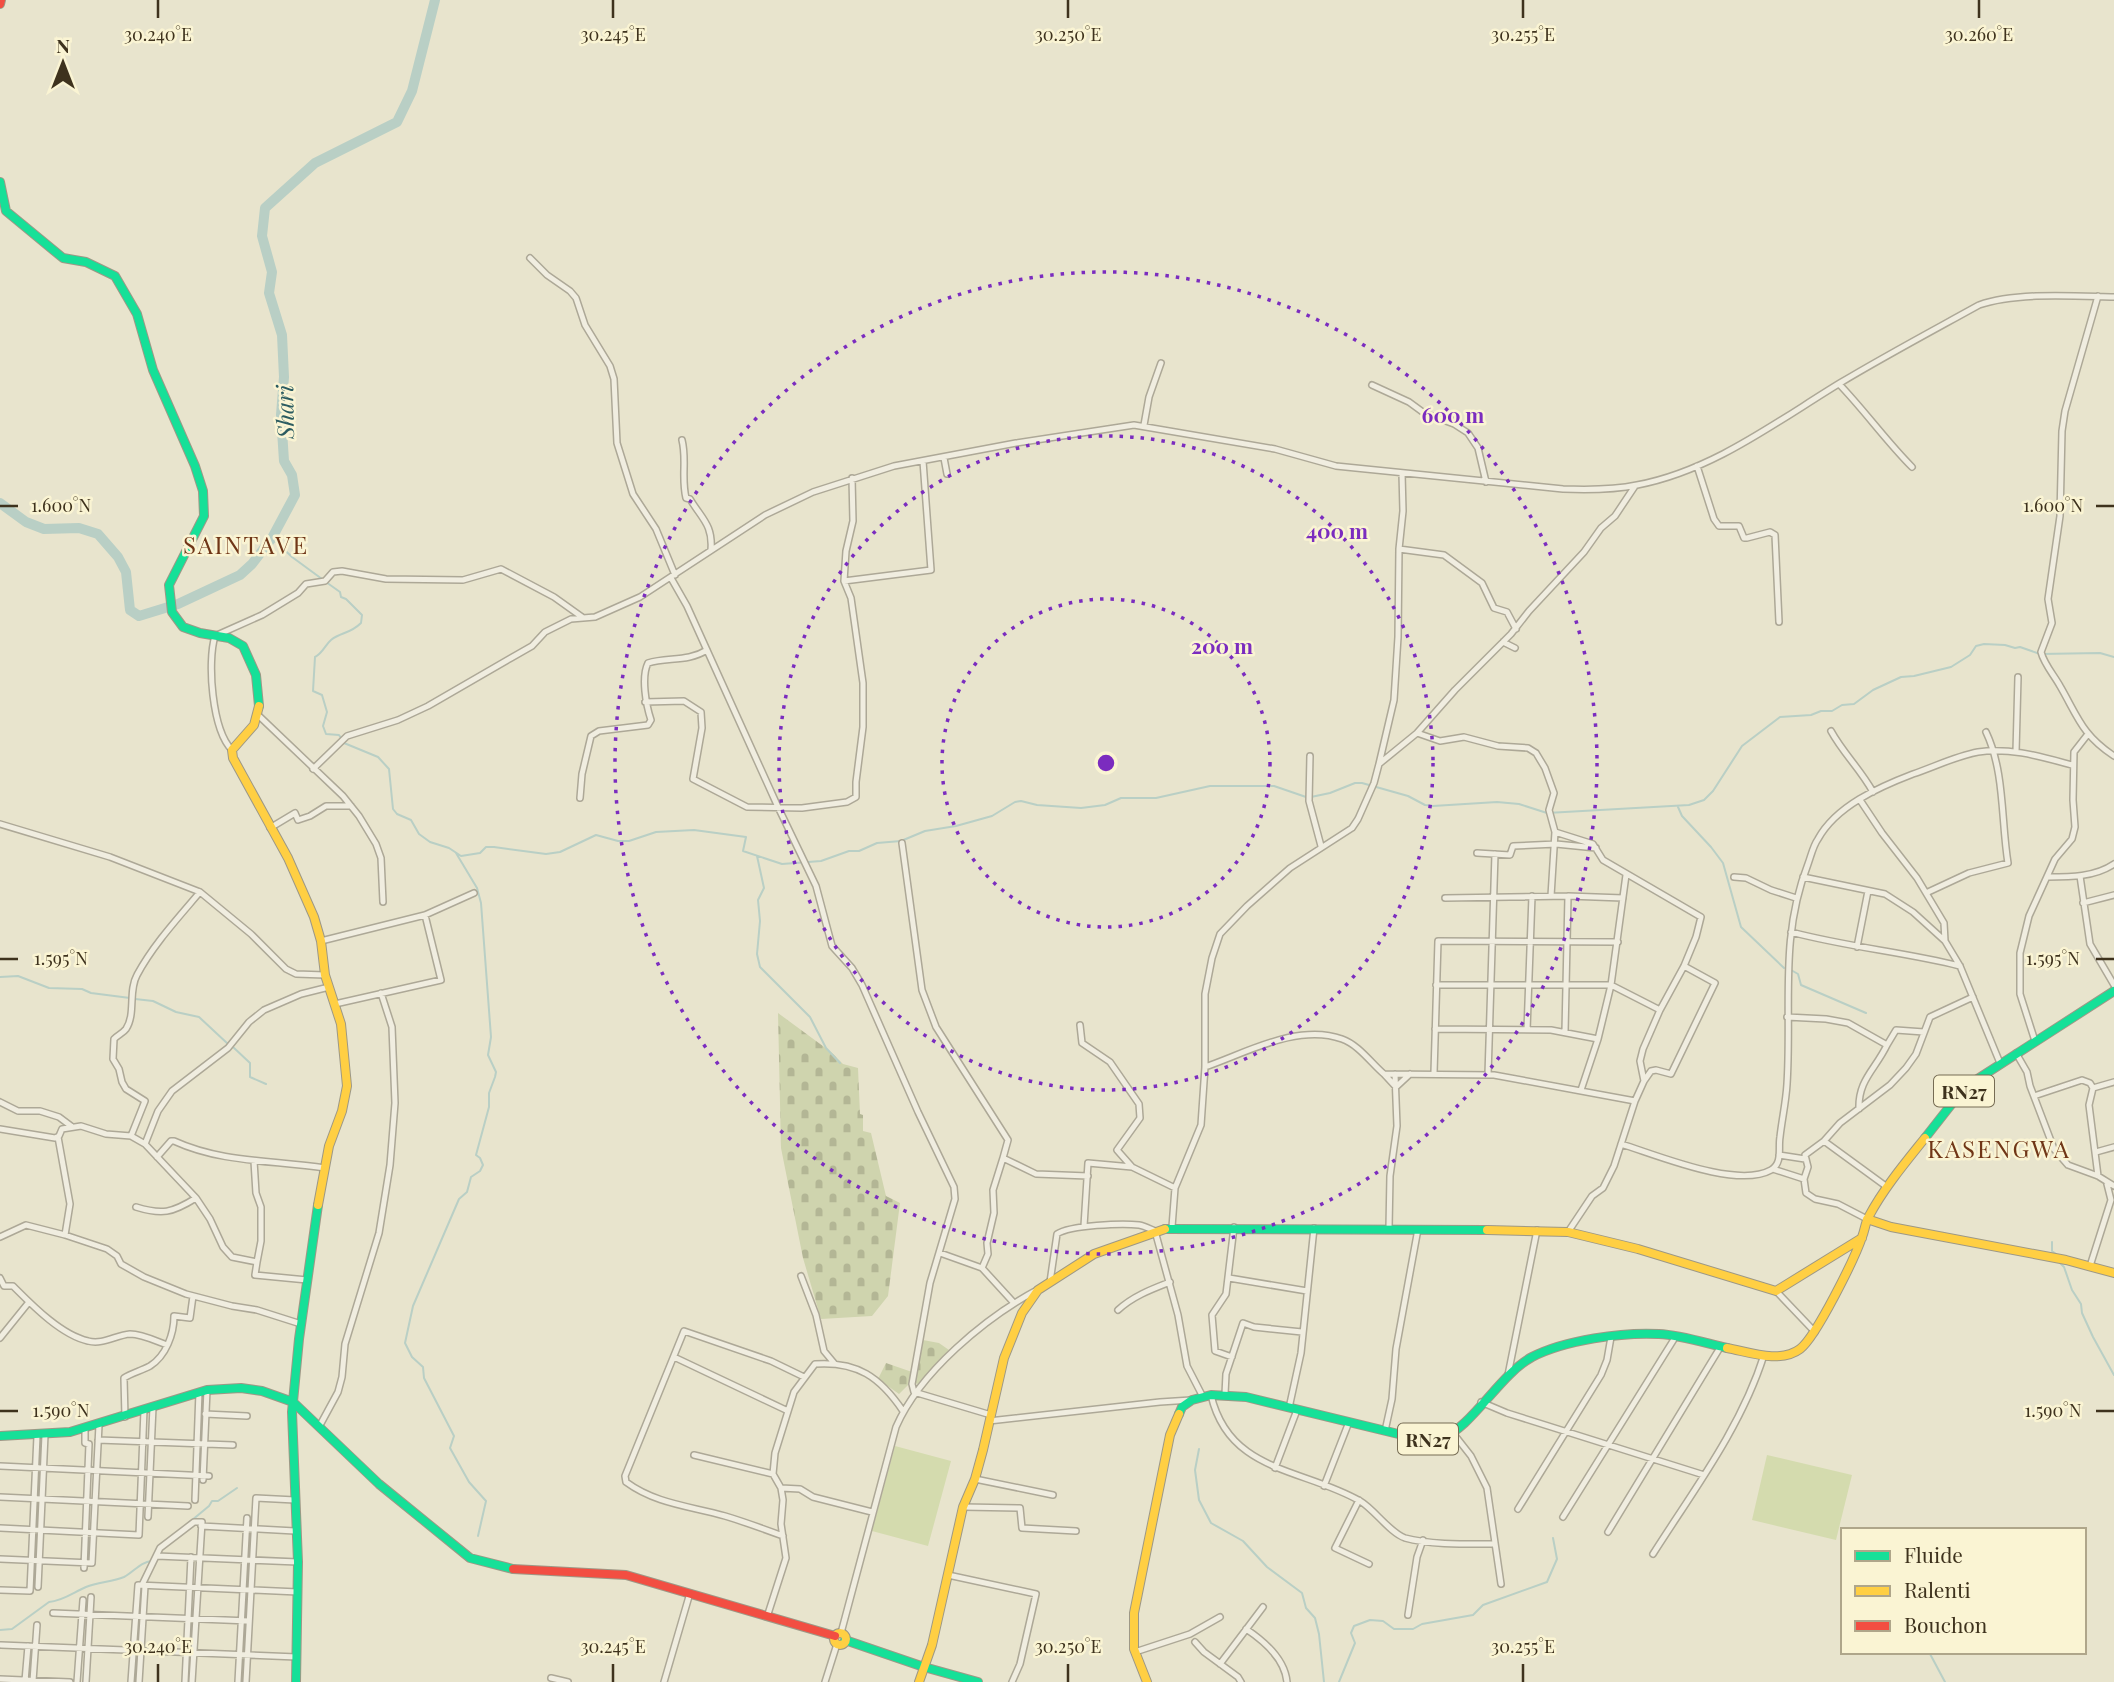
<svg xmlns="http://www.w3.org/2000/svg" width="2114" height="1682" font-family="'Playfair Display',serif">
	<defs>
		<pattern id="cemetery-stones" width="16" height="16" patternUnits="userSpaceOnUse" patternTransform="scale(1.75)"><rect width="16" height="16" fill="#cfd4ae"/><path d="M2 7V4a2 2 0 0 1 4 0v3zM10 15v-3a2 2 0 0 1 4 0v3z" fill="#b3b695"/></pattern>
	</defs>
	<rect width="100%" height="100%" fill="#e8e4cd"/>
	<path fill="url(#cemetery-stones)" d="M 778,1013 L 831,1052 L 843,1064 L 858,1068 L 860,1114 L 863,1115 L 863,1131 L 871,1133 L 886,1196 L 900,1203 L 888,1296 L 872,1316 L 821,1319 L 803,1258 L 781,1148 Z
		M 923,1340 L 939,1343 L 949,1350 L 918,1384 L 915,1383 Z
		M 886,1363 L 912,1372 L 911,1382 L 899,1394 L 878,1379 Z"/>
	<path fill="#d4dbae" d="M 895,1446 L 951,1461 L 928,1546 L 872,1531 Z
		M 1767,1455 L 1852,1475 L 1836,1540 L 1752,1520 Z"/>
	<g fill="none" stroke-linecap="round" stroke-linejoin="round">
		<path stroke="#b9cfc5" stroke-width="2" d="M 272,538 L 292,557 L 322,579
			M 326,582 L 340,592 L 341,597 L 346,599 L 362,615 L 361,623 C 350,634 341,632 331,640 C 325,645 323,653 315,657 L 313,691 L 322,695 L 327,712 L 323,726 L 326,734 L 339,735 L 341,738
			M 344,743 L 378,757 L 389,769 L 393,809 L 397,814 L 411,820 L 419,834 L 430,842 L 449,848 L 461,856 L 480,853 L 486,847 L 494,847 L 546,854 L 560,852 L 596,835 L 618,841 L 629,841 L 656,832 L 694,830 L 746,837 L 743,851 L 782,864 L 821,861 L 849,851 L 859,851 L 877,843 L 901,841 L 925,831 L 956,826 L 992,816 L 1015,802 L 1021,801 L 1037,805 L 1081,808 L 1105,805 L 1121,798 L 1156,798 L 1210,786 L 1274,786 L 1306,797
			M 1311,797 L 1330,793 L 1355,783 L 1362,783 L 1408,796 L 1425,805 L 1433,806 L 1497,802 L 1519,804 L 1547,813 L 1689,805 L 1704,800 L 1713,791 L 1742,746 L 1780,717 L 1811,715 L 1821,711 L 1832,711 L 1842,705 L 1854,704 L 1873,690 L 1901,677 L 1914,676 L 1951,667 L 1970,655 L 1976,646 L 1984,644 L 2005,645 L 2015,648 L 2020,647 L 2040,654 L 2100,653 L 2114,657
			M 1678,807 L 1682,816 L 1711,847 L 1723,863 L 1741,927 L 1784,968
			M 456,853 L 477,888 L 481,903 L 491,1037 L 488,1055 L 496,1072 L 495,1077 L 489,1093 L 489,1107 L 476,1155 L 480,1158 L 483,1165 L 480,1171 L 471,1177 L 467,1192 L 459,1199 L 413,1306 L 405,1343 L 412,1357 L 423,1367 L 424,1378 L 454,1436 L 450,1448 L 469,1482 L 486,1501 L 478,1536
			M 757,856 L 764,888 L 758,900 L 760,921 L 757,954 L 760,967 L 810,1017 L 826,1048 L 840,1063
			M 1791,970 L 1798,974 L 1801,985 L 1866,1013
			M 0,977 L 18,976 L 49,988 L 82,989 L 91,993 L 130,998
			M 135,999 L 153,1001 L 176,1012 L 199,1017 L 228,1044
			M 233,1047 L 250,1063 L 250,1077 L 266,1084
			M 2052,1242 L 2052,1251 L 2056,1254
			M 2060,1263 L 2064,1267 L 2072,1290 L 2081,1304 L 2082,1313 L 2093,1337 L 2114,1375
			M 1199,1449 L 1195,1470 L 1199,1500 L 1211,1523 L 1243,1541 L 1267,1567 L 1302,1593 L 1306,1608 L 1315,1618 L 1319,1634 L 1324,1682
			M 156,1550 L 209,1506 L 212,1501 L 218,1501 L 237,1488
			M 0,1630 L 12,1629 L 49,1602 C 63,1601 74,1592 86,1587 C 98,1582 112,1582 124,1577 C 135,1571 140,1562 152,1561
			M 1929,1652 L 1945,1682
			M 1339,1682 L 1355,1643 L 1351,1633 L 1354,1626 L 1370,1620 L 1383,1621 L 1394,1629 L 1413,1629 L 1422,1624 L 1473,1615 L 1483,1605 L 1547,1582 L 1557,1559 L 1553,1538"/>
		<path stroke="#b9cfc5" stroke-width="10" d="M 0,503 L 26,522 L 44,529 L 79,528 L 98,534 L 118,557 L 126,572 L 130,610 L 139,616 L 178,604 L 240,575 L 252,564 L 272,538 L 295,495 L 292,475 L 284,461 L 281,415 L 284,377 L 282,335 L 269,293 L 272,272 L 262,236 L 265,208 L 315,163 L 397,122 L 412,91 L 435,0"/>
		<g stroke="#ada897" stroke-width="8">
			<path id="street" d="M 530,258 L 547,275 L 570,291 L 576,298 L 585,325 L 610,366 L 614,379 L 617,443 L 633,494 L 656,529 L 675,575
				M 2098,296 L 2065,411 L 2062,431 L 2060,516 L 2048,599 L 2052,623 L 2041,652 C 2044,664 2054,675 2060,686 C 2078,717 2082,735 2114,756
				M 1839,384 C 1865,411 1886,441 1912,467
				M 1372,385 L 1409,402 L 1424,413 L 1454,424 L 1468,433 L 1478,448 L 1486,482
				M 1144,425 L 1149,397 L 1161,363
				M 682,440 C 687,460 681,477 686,498 L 690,499 C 702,519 713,525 711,550
				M 944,458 L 947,474
				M 1697,466 L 1714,519 L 1719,526 L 1739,526 L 1744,538 L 1747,538 L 1770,532 L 1775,535 L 1779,622
				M 1399,549 L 1444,555 L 1482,583 L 1494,608 L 1507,612 L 1516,629
				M 671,578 L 687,606 L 778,807 L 816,886 L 832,946 L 852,968 L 862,985 L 918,1112 L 954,1187 L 955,1199 L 930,1283 L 912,1384 L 914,1392 L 991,1415
				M 844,581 L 931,570 L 923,461
				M 1503,642 L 1515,648
				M 645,702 L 684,701 L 701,712 L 702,728 L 693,779 L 747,807 L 802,808 L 847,802 L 856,797 L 856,782 L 863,727 L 863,683 L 851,598 L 844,581 L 846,551 L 853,521 L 852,478
				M 258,715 L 343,796 L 359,816 L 376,844 L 381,858 L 383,902
				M 1831,731 C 1843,753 1861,770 1873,792
				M 1417,733 L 1440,741 L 1464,737 L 1498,746 L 1528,748 L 1536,753 L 1545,768 L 1554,793 L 1549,810 L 1555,832 L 1593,844 L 1603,860 L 1701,917 L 1696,937 L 1684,966 L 1660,1010 L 1643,1049 L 1640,1061 L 1644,1081 L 1635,1101 L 1614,1166 L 1603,1188 L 1592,1196 L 1568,1232
				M 232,750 C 212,730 207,662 215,636 L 262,615 L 298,593 L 306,584 L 325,581 L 333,572 L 342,571 L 386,579 L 463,580 L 501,569 L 554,597 L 582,617
				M 2016,752 L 2018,677
				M 1310,756 L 1309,801 L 1321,846
				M 1379,764 L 1394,700 L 1398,637 L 1399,549 L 1403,511 L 1402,473
				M 313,769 L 347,736 L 398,720 L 428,706 L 511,658 L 532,646 L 545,632 L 571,619 L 595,617 L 640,597 L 765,515 L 813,492 L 894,466 L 1016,443 L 1134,425 L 1275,449 L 1336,466 L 1563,489 C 1588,490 1613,490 1637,485 C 1712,471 1776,422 1840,383 C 1885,356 1932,331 1979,305 C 2016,292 2074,296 2114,297
				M 580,798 L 582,774 L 591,736 L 599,731 L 648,725 L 651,720 C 646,705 641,677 648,663 C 668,657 688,662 707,650
				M 1860,800 L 1882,833 L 1917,878 L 1944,923 L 1945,941 L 1960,966 L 2000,1063
				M 0,824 L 110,857 L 200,892 L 251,934 L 286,969 L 296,974 L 325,975
				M 270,828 L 295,813 L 298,820 L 310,816 L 326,806 L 351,806
				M 902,843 L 922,990 L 936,1027 L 1008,1140 L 1003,1158
				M 1477,853 L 1510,855 L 1513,846 L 1556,844 L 1596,848
				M 2080,876 L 2090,944 L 2114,985
				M 1734,877 L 1746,878 L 1771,890 L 1796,898
				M 1803,877 L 1885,894 L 1913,912 L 1945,941
				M 2048,877 C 2070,877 2095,877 2114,864
				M 1926,893 L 1969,873 L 2008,863 C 2001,821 2005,772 1986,732
				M 1551,896 L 1555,832
				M 1445,898 L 1568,896 L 1623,898
				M 2083,903 L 2114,895
				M 1791,932 C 1847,947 1904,952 1960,966
				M 321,941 L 425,915 L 474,893
				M 1857,947 L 1868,891
				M 1436,985 L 1611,985 L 1660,1010
				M 335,1004 L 441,980 L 425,915
				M 1787,1017 L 1826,1019 L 1848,1023 L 1887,1045 L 1896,1030 L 1924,1032
				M 1080,1025 L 1082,1043 L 1110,1062 L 1139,1104 L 1140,1118 L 1117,1150 L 1132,1167 L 1175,1188
				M 1435,1029 L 1551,1030 L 1598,1039
				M 1527,1030 L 1532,896
				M 1565,1032 L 1568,896
				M 2035,1041 L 2020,994 L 2020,953 L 2029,916 L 2055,859 L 2072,839 L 2075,827 L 2073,800 L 2074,752 L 2088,734
				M 2016,1053 L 2027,1072 L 2030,1086 L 2054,1149 L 2068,1165 L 2098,1176 L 2114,1186
				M 1205,1067 C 1246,1053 1298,1023 1342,1039 C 1359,1045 1371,1063 1384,1074 L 1494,1075 L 1635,1101
				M 1434,1073 L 1438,941 L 1618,942
				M 1384,1074 L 1396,1087 L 1410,1074
				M 1488,1075 L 1495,854
				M 1644,1081 L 1651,1071 L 1656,1070 L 1671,1074 L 1715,983 L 1684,966
				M 2093,1088 L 2089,1105 L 2098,1176
				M 2093,1088 L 2114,1082
				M 1581,1090 L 1598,1039 L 1611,985 L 1626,875
				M 2034,1096 L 2082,1080 L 2090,1083 L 2093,1088
				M 0,1102 L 18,1111 L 40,1111 L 59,1117 L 71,1126
				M 1859,1109 C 1858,1080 1875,1070 1887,1045
				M 0,1129 L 55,1138 L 59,1136 L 62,1129 L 81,1126 L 106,1134 L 131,1136 L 145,1144 L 196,1198 L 210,1219 L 223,1247 L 232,1257 L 257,1262 L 255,1275 L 307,1280
				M 131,1136 L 145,1101 L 126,1089 L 122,1082 L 119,1069 L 113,1059 L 114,1039 C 118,1035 123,1033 126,1029 C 136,1014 128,991 137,975 C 153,945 178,918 200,892
				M 58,1137 L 70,1204 L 65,1235
				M 1824,1141 L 1887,1187
				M 145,1144 L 158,1111 L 172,1091 L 228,1048 L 249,1022 L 264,1010 L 301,994 L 329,987
				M 1621,1144 C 1657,1155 1737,1189 1771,1170 C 1783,1163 1778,1148 1780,1137 C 1782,1119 1786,1102 1787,1084 C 1792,1007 1779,938 1808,864 C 1811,856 1813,846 1818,839 C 1836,806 1879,787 1913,774 C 1934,767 1956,756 1978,752 C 2010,747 2042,757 2072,765
				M 2096,1152 L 2114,1147
				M 1779,1155 L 1805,1159
				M 157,1157 L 171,1141 L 174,1141 C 222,1163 273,1160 325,1168
				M 254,1161 L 256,1193 L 261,1207 L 261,1241 L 257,1262
				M 1773,1169 L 1804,1179
				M 136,1207 C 162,1215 172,1213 196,1198
				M 1867,1219 L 1838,1204 L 1815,1199 L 1806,1193 L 1804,1179 L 1808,1167 L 1805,1155 L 1824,1141 L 1840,1123 L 1890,1085 L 1906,1068 L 1916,1054 L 1930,1017 L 1973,997
				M 1084,1226 L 1088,1163 L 1132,1167
				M 1172,1227 L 1175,1188 L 1201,1125 L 1205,1067 L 1205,994 L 1212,958 L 1220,934 L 1247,906 L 1290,868 L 1352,828 L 1358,819 L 1374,783 L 1379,764 L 1417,733 L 1455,690 L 1511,634 L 1529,611 L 1584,552 L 1601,528 L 1615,516 L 1635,486
				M 1389,1228 L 1390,1176 L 1397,1126 L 1395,1074
				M 0,1237 L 26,1225 L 65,1235 L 107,1249 L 117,1256 L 121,1264 L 144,1277 L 186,1294 L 232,1306 L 257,1310 L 301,1324
				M 940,1253 L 982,1268 L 1014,1303
				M 2090,1266 L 2111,1200 L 2107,1184
				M 982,1268 L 988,1254 L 987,1243 L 994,1213 L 993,1190 L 1003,1158 L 1036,1174 L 1088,1176
				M 801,1276 L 816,1315 L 824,1351 L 834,1363
				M 0,1278 L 4,1286 L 13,1286 C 32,1305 61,1335 88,1341 C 103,1345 116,1335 130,1334 C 142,1334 156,1341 167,1345
				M 1229,1278 L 1307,1291
				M 1050,1282 L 1057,1234 C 1070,1225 1123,1223 1139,1225 C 1145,1226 1150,1229 1155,1231 L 1178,1315 L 1187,1366 L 1203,1397
				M 1776,1291 L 1815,1332
				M 1118,1310 C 1133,1296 1152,1289 1170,1282
				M 0,1338 L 29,1302
				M 674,1357 L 788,1411
				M 1232,1357 L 1215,1351 L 1212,1315 L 1226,1294 L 1234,1227
				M 1508,1375 L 1537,1230
				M 1225,1394 L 1226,1374 L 1243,1323 L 1254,1327 L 1302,1332
				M 1211,1395 C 1229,1473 1303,1468 1360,1501 C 1374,1509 1390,1533 1405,1538 C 1430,1545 1469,1544 1495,1544
				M 1481,1402 L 1507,1413 L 1704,1475
				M 1289,1408 L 1301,1353 L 1314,1228
				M 205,1414 L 247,1416
				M 125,1417 L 124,1378 C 131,1373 141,1371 150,1366 C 166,1356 174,1334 174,1316 L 190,1318 L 193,1296
				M 989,1421 L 1160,1402 L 1191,1400
				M 319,1427 L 338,1392 L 342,1377 L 345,1344 L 379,1233 L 390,1165 L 395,1103 L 392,1027 L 381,993
				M 1385,1431 L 1392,1399 L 1396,1349 L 1418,1229
				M 1453,1433 L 1471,1456 L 1487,1488 L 1501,1584
				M 98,1440 L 233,1445
				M 694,1455 L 773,1474
				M 0,1466 L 209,1476
				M 1275,1468 L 1297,1410
				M 975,1479 L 1053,1495
				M 203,1480 L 207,1390
				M 1324,1486 L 1349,1422
				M 781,1488 L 800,1489 L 813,1497 L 872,1512
				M 0,1497 L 188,1506
				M 195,1500 L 199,1392
				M 1359,1500 L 1335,1548 L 1369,1564
				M 963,1507 L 1020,1508 L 1022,1528 L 1076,1531
				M 1518,1509 L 1601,1375 L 1607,1360 L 1611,1337
				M 148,1517 L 153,1407
				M 1563,1517 L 1676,1336
				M 201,1526 L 295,1531
				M 0,1528 L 139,1535 L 144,1410
				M 1608,1532 L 1721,1346
				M 783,1536 C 764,1529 745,1522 725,1516 C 690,1506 656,1504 626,1482 L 625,1476 L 684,1331 L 771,1361 L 804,1377
				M 1653,1554 C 1693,1491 1741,1428 1764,1355
				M 157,1556 L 298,1562
				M 0,1559 L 92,1563 L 99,1425
				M 84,1568 L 89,1444 L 85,1443 L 85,1429
				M 948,1575 L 1036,1594 L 1020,1664 L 1012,1682
				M 142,1585 L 160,1548 L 194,1522 L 202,1522 L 192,1682
				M 38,1587 L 45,1435
				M 0,1590 L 30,1591 L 37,1436
				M 53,1613 L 249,1621
				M 1408,1615 L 1417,1557 L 1423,1540
				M 767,1617 L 786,1558 L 781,1524 L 783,1500 L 781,1488 L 773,1474 L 775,1453 L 794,1392 L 815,1364 C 857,1361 880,1377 903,1411
				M 1246,1629 C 1264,1641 1285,1660 1287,1682
				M 841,1633 L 896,1427 C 920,1372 985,1318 1037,1290
				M 1195,1642 L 1204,1652 L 1238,1677 L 1241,1682
				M 1,1645 L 297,1657
				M 1135,1652 L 1190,1634 L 1220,1617
				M 1220,1664 L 1263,1607
				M 551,1678 L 568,1682
				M 0,1679 L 70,1682
				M 25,1681 L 28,1646
				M 33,1681 L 37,1625
				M 77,1682 L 83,1600
				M 86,1682 L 91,1597
				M 131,1682 L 138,1585 L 298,1592
				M 139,1682 L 145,1586
				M 185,1682 L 191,1557
				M 238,1682 L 247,1518
				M 246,1682 L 256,1498 L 295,1500
				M 664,1682 L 690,1593
				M 825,1682 L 837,1644"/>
		</g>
		<g stroke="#9d9886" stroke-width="10">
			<path id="fast" d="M 0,182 L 6,211 L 63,258 L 86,262 L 115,276 L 137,314 L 153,370 L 195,466 L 203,491 L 204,516 L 169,585 L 172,612 L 183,627 L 200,633 L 229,638 L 243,646 L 256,675 L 259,706
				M 1925,1138 L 1954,1101 L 1976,1080 L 2114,991
				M 1165,1229 L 1487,1230
				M 1179,1414 L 1182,1407 L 1192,1400 L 1211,1395 L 1246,1397 L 1419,1439 C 1426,1439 1434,1441 1440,1439 C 1472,1428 1499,1375 1532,1357 C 1565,1340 1622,1332 1659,1334 C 1681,1335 1705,1343 1727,1348
				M 0,1436 L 70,1432 L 207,1390 L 241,1388 L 262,1391 L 293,1402 L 379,1484 L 470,1558 L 513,1569
				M 845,1640 L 924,1667 L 978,1682
				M 296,1682 L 298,1562 L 292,1412 L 299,1339 L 318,1205"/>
		</g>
		<g stroke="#9d9886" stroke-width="10">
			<path id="slow" d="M 259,706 L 254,725 L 232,750 L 233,758 L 288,858 L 314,917 L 321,941 L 325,975 L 341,1024 L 347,1086 L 342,1111 L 329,1146 L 318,1205
				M 1867,1219 L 1891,1227 L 2066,1260 L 2114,1273
				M 1487,1230 L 1568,1232 L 1638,1249 L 1776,1291 L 1862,1238
				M 1727,1348 C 1749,1352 1780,1364 1800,1349 C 1816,1337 1855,1258 1862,1237 C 1865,1230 1865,1223 1869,1216 C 1884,1188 1905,1163 1925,1138
				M834 1639a6 6 0 1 1 12 0a6 6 0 1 1-12 0Z
				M 919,1682 L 932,1645 L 963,1507 L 975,1479 L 983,1450 L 1004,1358 L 1022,1313 L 1038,1290 L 1094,1254 L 1165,1229
				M 1147,1682 L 1134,1649 L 1134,1613 L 1170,1435 L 1179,1414"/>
		</g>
		<g stroke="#9d9886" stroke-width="10">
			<path id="jam" d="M 0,4 L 1,0
				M 513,1569 L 626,1575 L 835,1636"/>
		</g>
		<use href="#street" stroke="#f0ede0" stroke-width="5"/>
		<use href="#fast" stroke="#16e098" stroke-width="8"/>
		<use href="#slow" stroke="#ffcf43" stroke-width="8"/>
		<use href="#jam" stroke="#f24e42" stroke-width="8"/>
	</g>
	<path fill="none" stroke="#3e321d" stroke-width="2.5" d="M 158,0 L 158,18M 613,0 L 613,18M 1068,0 L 1068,18M 1523,0 L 1523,18M 1979,0 L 1979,18M 0,506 L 18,506M 2096,506 L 2114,506M 0,959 L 18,959M 2096,959 L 2114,959M 0,1411 L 18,1411M 2096,1411 L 2114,1411M 158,1664 L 158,1682M 613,1664 L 613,1682M 1068,1664 L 1068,1682M 1523,1664 L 1523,1682"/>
	<g fill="none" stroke="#7b2cbf" stroke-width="3.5" stroke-dasharray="3.5 7">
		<circle cx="1106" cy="763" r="164"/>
		<circle cx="1106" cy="763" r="327"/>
		<circle cx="1106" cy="763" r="491"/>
	</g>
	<g text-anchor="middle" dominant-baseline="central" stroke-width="5" stroke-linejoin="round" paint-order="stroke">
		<g fill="#faf4d3" stroke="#766c54" stroke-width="2">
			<rect x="1934" y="1075.5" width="60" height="31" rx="5"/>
			<rect x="1398" y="1423.5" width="60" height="31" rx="5"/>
		</g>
		<g font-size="19" font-weight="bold" fill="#3e321d">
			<text x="1964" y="1091">RN27</text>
			<text x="1428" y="1439">RN27</text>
		</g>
		<g font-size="23" font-style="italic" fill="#2a5b60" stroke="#faf4d3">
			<text transform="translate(284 412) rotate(-91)">Shari</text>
		</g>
		<g font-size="24" letter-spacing="2" fill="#703617" stroke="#faf4d3">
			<text x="246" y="544">SAINTAVE</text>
			<text x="1999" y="1148">KASENGWA</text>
		</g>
	</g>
	<g font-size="18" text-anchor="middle" fill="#3e321d" stroke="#faf4d3" stroke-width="5" stroke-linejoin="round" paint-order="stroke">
		<text x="158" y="41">30.240°E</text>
		<text x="613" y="41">30.245°E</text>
		<text x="1068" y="41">30.250°E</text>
		<text x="1523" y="41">30.255°E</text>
		<text x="1979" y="41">30.260°E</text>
		<text x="61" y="512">1.600°N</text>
		<text x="2053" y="512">1.600°N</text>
		<text x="61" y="965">1.595°N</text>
		<text x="2053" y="965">1.595°N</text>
		<text x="61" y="1417">1.590°N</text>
		<text x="2053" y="1417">1.590°N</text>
		<text x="158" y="1653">30.240°E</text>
		<text x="613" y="1653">30.245°E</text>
		<text x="1068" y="1653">30.250°E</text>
		<text x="1523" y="1653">30.255°E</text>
	</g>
	<circle cx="1106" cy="763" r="10" fill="#7b2cbf" stroke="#faf4d3" stroke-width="3.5"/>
	<g font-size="21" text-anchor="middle" font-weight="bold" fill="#7b2cbf" stroke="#faf4d3" stroke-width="5" stroke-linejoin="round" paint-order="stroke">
		<text x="1453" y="423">600 m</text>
		<text x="1337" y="539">400 m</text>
		<text x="1222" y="654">200 m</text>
	</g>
	<rect x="1841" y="1528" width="245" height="126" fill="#faf4d3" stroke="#afa68a" stroke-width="2"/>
	<rect x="1855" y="1551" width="35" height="10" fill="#16e098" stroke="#afa68a" stroke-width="2"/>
	<text x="1904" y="1563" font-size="21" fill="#3e321d">Fluide</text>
	<rect x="1855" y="1586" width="35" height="10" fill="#ffcf43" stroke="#afa68a" stroke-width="2"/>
	<text x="1904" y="1598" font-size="21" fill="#3e321d">Ralenti</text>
	<rect x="1855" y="1621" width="35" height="10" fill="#f24e42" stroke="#afa68a" stroke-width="2"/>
	<text x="1904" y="1633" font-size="21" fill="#3e321d">Bouchon</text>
	<g transform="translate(63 63)" stroke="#faf4d3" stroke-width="5" paint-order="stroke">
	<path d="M0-5L12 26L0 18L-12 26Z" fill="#3e321d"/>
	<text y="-10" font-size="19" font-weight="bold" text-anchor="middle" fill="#3e321d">N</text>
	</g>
</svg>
